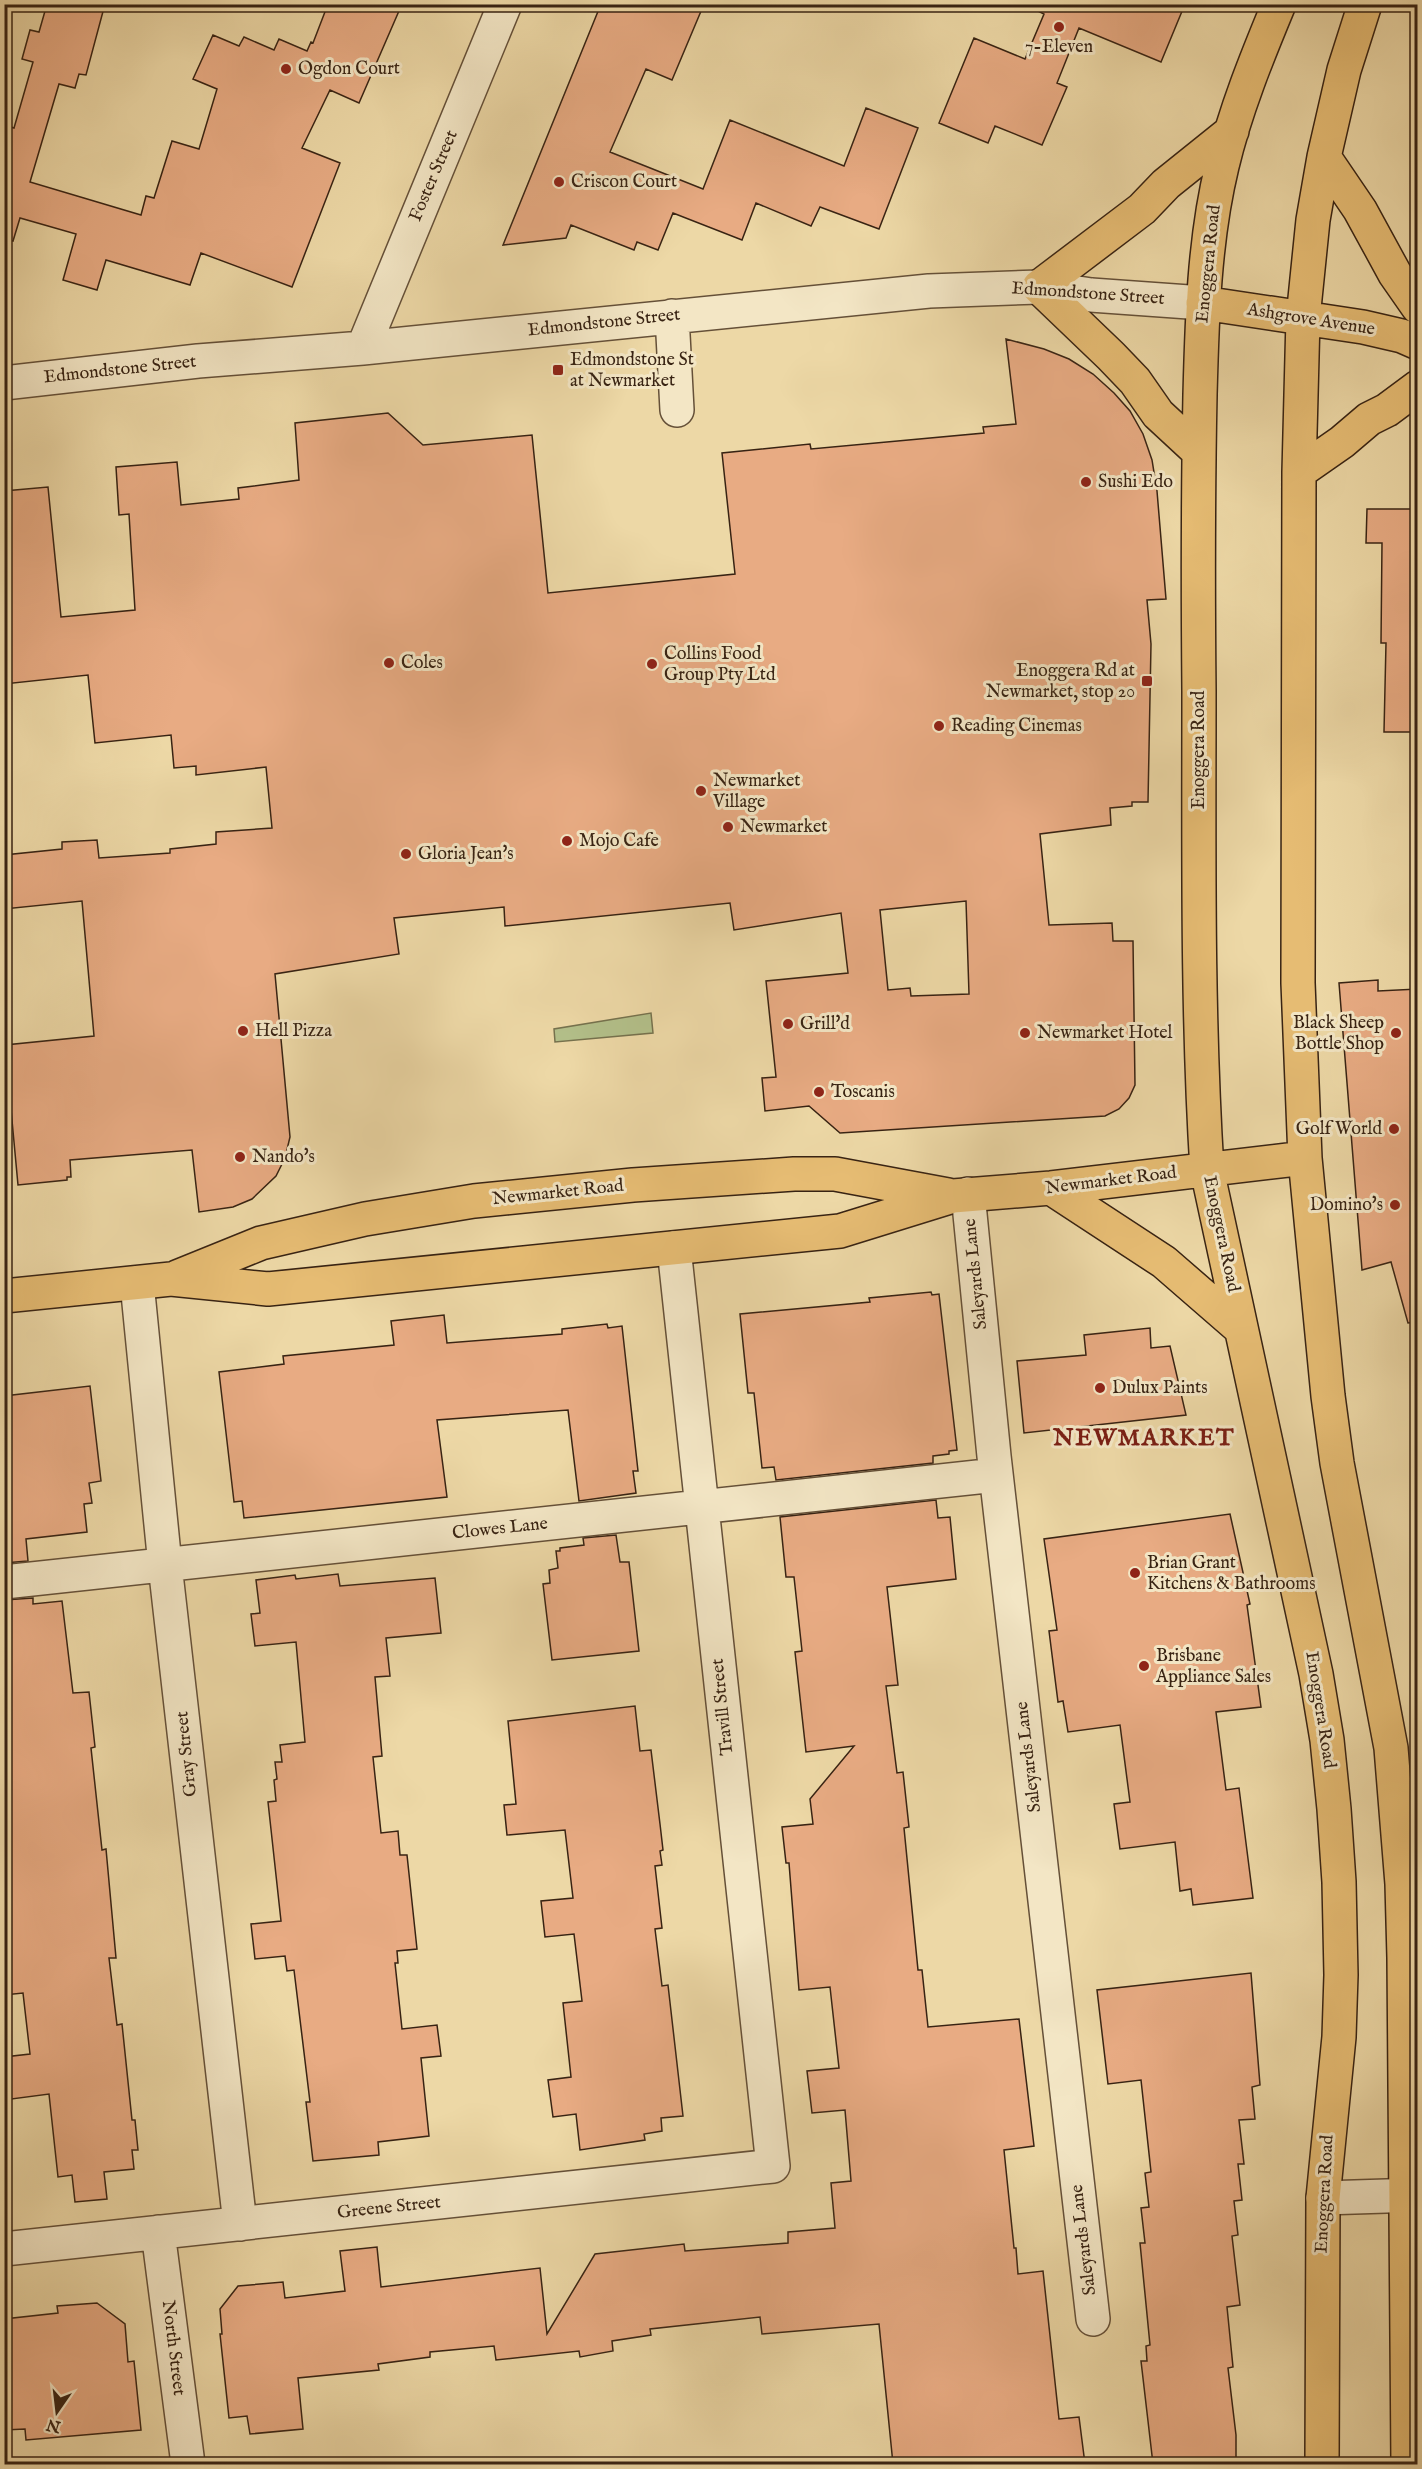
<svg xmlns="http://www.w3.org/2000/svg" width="1422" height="2469" font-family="'IM FELL English',serif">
	<rect width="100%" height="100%" fill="#edd8a6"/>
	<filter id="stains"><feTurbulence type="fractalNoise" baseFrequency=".00333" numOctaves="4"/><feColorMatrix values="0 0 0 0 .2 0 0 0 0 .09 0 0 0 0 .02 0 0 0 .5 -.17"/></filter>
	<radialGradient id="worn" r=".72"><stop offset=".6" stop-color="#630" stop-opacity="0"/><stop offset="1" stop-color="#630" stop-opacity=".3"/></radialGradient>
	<path fill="#b3c08a" stroke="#76724e" stroke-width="1.5" d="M 651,1013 L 653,1033 L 555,1042 L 554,1029 Z"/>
	<path fill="#e8ab83" stroke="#382313" stroke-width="1.5" fill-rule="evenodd" d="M 47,4 L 105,4 L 86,75 L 79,74 L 75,88 L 59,84 L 30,182 L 141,215 L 146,196 L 154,198 L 172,141 L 199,149 L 217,89 L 193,79 L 213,35 L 239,46 L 244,37 L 274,50 L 279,39 L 307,51 L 311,42 L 313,43 L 328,4 L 402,4 L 359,103 L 330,90 L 302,148 L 340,163 L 292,287 L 201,253 L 190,285 L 106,260 L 97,290 L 63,280 L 76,234 L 20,218 L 13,241 L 4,239 L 4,125 L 14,128 L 33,62 L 22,59 L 30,30 L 39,32 Z
		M 601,4 L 704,4 L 672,80 L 646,69 L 610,152 L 703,189 L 730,120 L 844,166 L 866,108 L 918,128 L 879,229 L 820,207 L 811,226 L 756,203 L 742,240 L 673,213 L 658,250 L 637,242 L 634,250 L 571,225 L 566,238 L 503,245 Z
		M 1024,4 L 1185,4 L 1161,62 L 1079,28 L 1057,83 L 1067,87 L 1042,145 L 995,126 L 988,143 L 939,123 L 974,38 L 1025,59 L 1044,14 Z
		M 1006,339 L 1044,349 L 1069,359 L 1093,374 L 1114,393 L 1130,411 L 1143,434 L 1152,460 L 1157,491 L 1166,599 L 1147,600 L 1151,644 L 1148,802 L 1132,802 L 1132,806 L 1110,808 L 1111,825 L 1040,834 L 1049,925 L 1112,923 L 1113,941 L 1133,941 L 1135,1085 L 1129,1098 L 1119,1109 L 1105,1116 L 840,1133 L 809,1106 L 765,1111 L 762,1078 L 776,1077 L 766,981 L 848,973 L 841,913 L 734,930 L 730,903 L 505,926 L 504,907 L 394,918 L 399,954 L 275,974 L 290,1137 L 285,1158 L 276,1176 L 252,1199 L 233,1207 L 199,1212 L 192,1150 L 70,1160 L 71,1177 L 67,1177 L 67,1180 L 18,1185 L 5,1045 L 94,1036 L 82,901 L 4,909 L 4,855 L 62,849 L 62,842 L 97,840 L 99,858 L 170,853 L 170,849 L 216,844 L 216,832 L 272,828 L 266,767 L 196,775 L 196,766 L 174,768 L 171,735 L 95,743 L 88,675 L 4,684 L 4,491 L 48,487 L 61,617 L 135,610 L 129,514 L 119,515 L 116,467 L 177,462 L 181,505 L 239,499 L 238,488 L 299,480 L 295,423 L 388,413 L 423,445 L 532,435 L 548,593 L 735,574 L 722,453 L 810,444 L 811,449 L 984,433 L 983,427 L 1016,424 ZM 966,901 L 969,994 L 911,996 L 910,988 L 888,990 L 880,910 Z
		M 1367,509 L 1418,509 L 1418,732 L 1384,732 L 1386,643 L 1381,643 L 1382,543 L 1366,543 Z
		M 1378,980 L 1378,991 L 1418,989 L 1418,1322 L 1408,1323 L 1391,1262 L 1362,1270 L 1339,983 Z
		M 931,1292 L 932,1295 L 939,1294 L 957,1450 L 949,1451 L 949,1454 L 933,1456 L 933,1463 L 776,1480 L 774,1467 L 762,1468 L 754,1393 L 748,1393 L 740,1314 L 870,1302 L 869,1298 Z
		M 444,1315 L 447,1343 L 562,1334 L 562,1329 L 607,1324 L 608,1328 L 622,1326 L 638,1471 L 633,1471 L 636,1493 L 579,1501 L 568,1410 L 437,1420 L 447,1497 L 244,1518 L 242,1501 L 234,1502 L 219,1372 L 284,1364 L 283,1356 L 394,1345 L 391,1321 Z
		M 1150,1328 L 1151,1348 L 1170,1346 L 1186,1415 L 1024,1433 L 1017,1361 L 1086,1355 L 1084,1335 Z
		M 90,1386 L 101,1481 L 89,1483 L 92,1503 L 84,1504 L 87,1532 L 26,1539 L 28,1561 L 4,1563 L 4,1396 Z
		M 936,1500 L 938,1518 L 950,1517 L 956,1579 L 887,1587 L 898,1685 L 886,1686 L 897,1773 L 903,1772 L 909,1827 L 904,1828 L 918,1970 L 922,1970 L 928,2027 L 1019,2019 L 1034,2146 L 1004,2150 L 1014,2248 L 1016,2248 L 1018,2274 L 1043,2271 L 1059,2419 L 1079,2417 L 1085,2464 L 893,2464 L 879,2324 L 762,2334 L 760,2317 L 650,2329 L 651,2335 L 612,2341 L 613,2351 L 580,2357 L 579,2351 L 496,2360 L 494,2346 L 430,2352 L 430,2357 L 378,2364 L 379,2370 L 298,2378 L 303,2429 L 250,2434 L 247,2416 L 229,2418 L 220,2334 L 222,2334 L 220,2309 L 238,2286 L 283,2282 L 285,2298 L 345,2291 L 340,2251 L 377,2247 L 381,2287 L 540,2268 L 547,2334 L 595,2254 L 684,2244 L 685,2251 L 788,2243 L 788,2232 L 835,2228 L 831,2183 L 851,2181 L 845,2110 L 812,2113 L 807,2071 L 839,2068 L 830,1987 L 799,1990 L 789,1863 L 786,1863 L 782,1827 L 813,1824 L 810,1799 L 854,1746 L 806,1752 L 795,1652 L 802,1651 L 794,1577 L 786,1577 L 780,1517 Z
		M 1230,1514 L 1250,1604 L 1247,1605 L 1261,1707 L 1216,1712 L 1226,1790 L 1239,1788 L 1253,1898 L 1193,1905 L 1191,1889 L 1180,1891 L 1175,1842 L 1120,1849 L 1114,1804 L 1130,1802 L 1120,1725 L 1068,1732 L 1063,1701 L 1058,1702 L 1049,1631 L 1057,1630 L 1044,1539 Z
		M 616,1535 L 620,1562 L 629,1562 L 639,1651 L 552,1660 L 543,1584 L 550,1583 L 549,1570 L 558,1568 L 556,1551 L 560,1551 L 560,1548 L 584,1545 L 583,1538 Z
		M 338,1574 L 340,1586 L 435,1578 L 441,1633 L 386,1638 L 390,1676 L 375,1677 L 382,1756 L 373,1757 L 381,1833 L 398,1831 L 400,1855 L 407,1855 L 417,1949 L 397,1951 L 398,1963 L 395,1963 L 402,2029 L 437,2025 L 441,2056 L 421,2058 L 429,2136 L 378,2142 L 379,2155 L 313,2161 L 306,2102 L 310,2102 L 294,1970 L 287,1971 L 285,1956 L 255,1959 L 251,1924 L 281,1921 L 268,1802 L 276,1801 L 274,1780 L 277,1779 L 275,1762 L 282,1762 L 280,1745 L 305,1742 L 296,1642 L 255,1646 L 251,1614 L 260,1613 L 256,1580 L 295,1575 L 296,1579 Z
		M 33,1598 L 33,1604 L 62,1601 L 73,1693 L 89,1692 L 95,1747 L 91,1748 L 102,1850 L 106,1849 L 116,1958 L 109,1958 L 117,2025 L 122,2024 L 132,2120 L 135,2120 L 138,2150 L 132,2150 L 134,2169 L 104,2172 L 107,2199 L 75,2202 L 72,2175 L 58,2177 L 49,2094 L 4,2100 L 4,2057 L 30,2054 L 23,1993 L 4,1995 L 4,1724 L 10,1723 L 4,1679 L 4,1600 Z
		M 635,1706 L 640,1751 L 651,1750 L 660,1824 L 663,1850 L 660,1851 L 662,1865 L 655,1866 L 662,1928 L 655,1929 L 662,1986 L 668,1985 L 683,2116 L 661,2118 L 662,2131 L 644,2134 L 645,2140 L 580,2150 L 576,2114 L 553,2117 L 548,2080 L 571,2077 L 563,2003 L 582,2001 L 574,1934 L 545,1937 L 541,1901 L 573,1898 L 565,1830 L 507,1835 L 504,1805 L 516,1804 L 508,1721 Z
		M 1251,1973 L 1260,2085 L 1252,2087 L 1255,2119 L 1239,2120 L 1244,2164 L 1238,2164 L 1242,2200 L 1234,2201 L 1238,2235 L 1232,2236 L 1240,2305 L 1227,2307 L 1233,2367 L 1228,2368 L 1236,2435 L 1236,2464 L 1153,2464 L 1141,2361 L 1147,2361 L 1146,2346 L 1150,2345 L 1140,2243 L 1145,2243 L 1141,2208 L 1149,2207 L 1145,2173 L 1151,2172 L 1141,2080 L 1108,2084 L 1097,1990 Z
		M 97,2303 L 125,2324 L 128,2362 L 134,2361 L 141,2430 L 26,2440 L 25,2429 L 4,2430 L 4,2319 L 58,2313 L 57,2306 Z"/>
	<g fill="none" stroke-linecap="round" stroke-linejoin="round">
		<g stroke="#655038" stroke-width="36">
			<path id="minor" d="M 672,316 L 677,410
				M 363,348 L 505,4
				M 4,383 L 198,361 L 363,348 L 929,291 L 1039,287 L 1091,295 L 1203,303
				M 968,1194 L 994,1456 L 1093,2319
				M 137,1283 L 165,1565 L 240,2224
				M 4,1582 L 996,1475
				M 1323,2198 L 1418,2195
				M 158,2232 L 188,2464
				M 4,2249 L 773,2166 L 674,1248"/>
		</g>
		<g stroke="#382313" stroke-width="36">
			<path id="major" d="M 1279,4 C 1257,57 1235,111 1222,166 C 1204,240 1202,319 1200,395 C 1198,494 1198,592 1199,691 C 1199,850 1197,1010 1207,1170 L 1316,1674 L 1327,1740 L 1334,1809 L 1339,1882 L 1341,1975 L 1339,2037 L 1323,2198 L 1322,2464
				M 1365,4 L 1344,70 L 1324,157 L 1313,220 L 1303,318 L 1299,472 L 1298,983 L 1305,1158 L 1328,1396 L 1337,1463 L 1391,1748 L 1402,1884 L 1404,1958 L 1408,2464
				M 1324,157 L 1360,210 L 1395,274 L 1418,307
				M 1203,303 L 1363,327 L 1402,336 L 1418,343
				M 1199,452 L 1158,414 L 1135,381 L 1111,356 L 1039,287 L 1142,209 L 1166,184 L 1232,131
				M 1299,472 L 1342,442 L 1369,419 L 1387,410 L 1418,387
				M 1051,1188 L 1164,1262 L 1240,1328
				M 177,1277 L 261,1243 L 365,1219 L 474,1201 L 633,1185 L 794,1174 L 835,1174 L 948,1195
				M 4,1296 L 171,1279 L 268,1289 L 840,1231 L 953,1196 L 1051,1188 L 1305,1158"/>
		</g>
		<use href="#minor" stroke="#f3e6c5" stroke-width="33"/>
		<use href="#major" stroke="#e6bc73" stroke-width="33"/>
	</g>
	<g fill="#8f2418" stroke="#f3e6c5" stroke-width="2">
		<circle cx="1059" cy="27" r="6"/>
		<circle cx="286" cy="69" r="6"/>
		<circle cx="559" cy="182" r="6"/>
		<rect x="552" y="364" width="12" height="12" rx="3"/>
		<circle cx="1086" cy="482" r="6"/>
		<circle cx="389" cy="663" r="6"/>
		<circle cx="652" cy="664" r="6"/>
		<rect x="1141" y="675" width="12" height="12" rx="3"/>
		<circle cx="939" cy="726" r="6"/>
		<circle cx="701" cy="791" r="6"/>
		<circle cx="728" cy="827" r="6"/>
		<circle cx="567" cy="841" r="6"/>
		<circle cx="406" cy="854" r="6"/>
		<circle cx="788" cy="1024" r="6"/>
		<circle cx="243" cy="1031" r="6"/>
		<circle cx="1025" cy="1033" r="6"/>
		<circle cx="1396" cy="1033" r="6"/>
		<circle cx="819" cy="1092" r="6"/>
		<circle cx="1394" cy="1129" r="6"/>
		<circle cx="240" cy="1157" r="6"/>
		<circle cx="1395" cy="1205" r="6"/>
		<circle cx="1100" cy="1388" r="6"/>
		<circle cx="1135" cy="1573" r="6"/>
		<circle cx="1144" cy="1666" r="6"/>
	</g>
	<g text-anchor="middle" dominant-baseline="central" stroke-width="6" stroke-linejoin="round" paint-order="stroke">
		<g font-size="18" fill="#382313" stroke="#f3e6c5" text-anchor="start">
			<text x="1059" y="47" text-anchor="middle">7-Eleven</text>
			<text x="298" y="69">Ogdon Court</text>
			<text x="571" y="182">Criscon Court</text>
			<text x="570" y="360">Edmondstone St<tspan x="570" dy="21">at Newmarket</tspan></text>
			<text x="1098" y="482">Sushi Edo</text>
			<text x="664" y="654">Collins Food<tspan x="664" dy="21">Group Pty Ltd</tspan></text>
			<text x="401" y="663">Coles</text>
			<text x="1135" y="671" text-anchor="end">Enoggera Rd at<tspan x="1135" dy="21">Newmarket, stop 20</tspan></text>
			<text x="951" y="726">Reading Cinemas</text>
			<text x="713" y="781">Newmarket<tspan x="713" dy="21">Village</tspan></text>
			<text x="740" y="827">Newmarket</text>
			<text x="579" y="841">Mojo Cafe</text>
			<text x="418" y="854">Gloria Jean's</text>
			<text x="1384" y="1023" text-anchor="end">Black Sheep<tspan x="1384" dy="21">Bottle Shop</tspan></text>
			<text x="800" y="1024">Grill'd</text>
			<text x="255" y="1031">Hell Pizza</text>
			<text x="1037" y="1033">Newmarket Hotel</text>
			<text x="831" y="1092">Toscanis</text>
			<text x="1382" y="1129" text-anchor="end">Golf World</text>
			<text x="252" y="1157">Nando's</text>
			<text x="1383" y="1205" text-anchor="end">Domino's</text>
			<text x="1112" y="1388">Dulux Paints</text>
			<text x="1147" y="1563">Brian Grant<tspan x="1147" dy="21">Kitchens &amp; Bathrooms</tspan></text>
			<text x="1156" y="1656">Brisbane<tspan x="1156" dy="21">Appliance Sales</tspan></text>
		</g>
		<g font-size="18" fill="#382313" stroke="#f3e6c5">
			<text transform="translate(434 176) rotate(-67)">Foster Street</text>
			<text transform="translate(1209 264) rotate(-84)">Enoggera Road</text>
			<text transform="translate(1088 294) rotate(4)">Edmondstone Street</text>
			<text transform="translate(1311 320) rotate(9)">Ashgrove Avenue</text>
			<text transform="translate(604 323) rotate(-6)">Edmondstone Street</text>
			<text transform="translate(120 370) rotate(-6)">Edmondstone Street</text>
			<text transform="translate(1199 750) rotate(-90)">Enoggera Road</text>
			<text transform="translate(1111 1181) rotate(-7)">Newmarket Road</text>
			<text transform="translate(558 1193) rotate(-6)">Newmarket Road</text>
			<text transform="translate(1221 1234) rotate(78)">Enoggera Road</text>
			<text transform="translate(976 1274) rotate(-96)">Saleyards Lane</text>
			<text transform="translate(500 1529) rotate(-6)">Clowes Lane</text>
			<text transform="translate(723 1707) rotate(-96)">Travill Street</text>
			<text transform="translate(1320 1710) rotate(81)">Enoggera Road</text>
			<text transform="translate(187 1754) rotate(-96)">Gray Street</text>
			<text transform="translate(1029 1757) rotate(-97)">Saleyards Lane</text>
			<text transform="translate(1325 2194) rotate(-87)">Enoggera Road</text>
			<text transform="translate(389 2208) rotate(-6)">Greene Street</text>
			<text transform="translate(1084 2240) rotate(-97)">Saleyards Lane</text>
			<text transform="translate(173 2348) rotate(83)">North Street</text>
		</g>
		<g font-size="24" font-weight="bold" letter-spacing="1.5" fill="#7a1f14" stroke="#f3e6c5">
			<text x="1144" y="1438">NEWMARKET</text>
		</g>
	</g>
	<rect width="1422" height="2469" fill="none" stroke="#edd8a6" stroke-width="24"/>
	<rect x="6" y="6" width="1410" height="2457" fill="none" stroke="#382313" stroke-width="3"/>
	<rect x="12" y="12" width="1398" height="2445" fill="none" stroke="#382313" stroke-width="1.5"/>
	<g transform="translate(57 2412) rotate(194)" stroke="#f3e6c5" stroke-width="4.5" paint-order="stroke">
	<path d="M0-4.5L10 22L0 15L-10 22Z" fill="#382313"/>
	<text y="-9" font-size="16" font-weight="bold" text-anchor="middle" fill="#382313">N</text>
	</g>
	<rect width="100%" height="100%" filter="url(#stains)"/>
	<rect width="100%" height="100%" fill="url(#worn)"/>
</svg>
